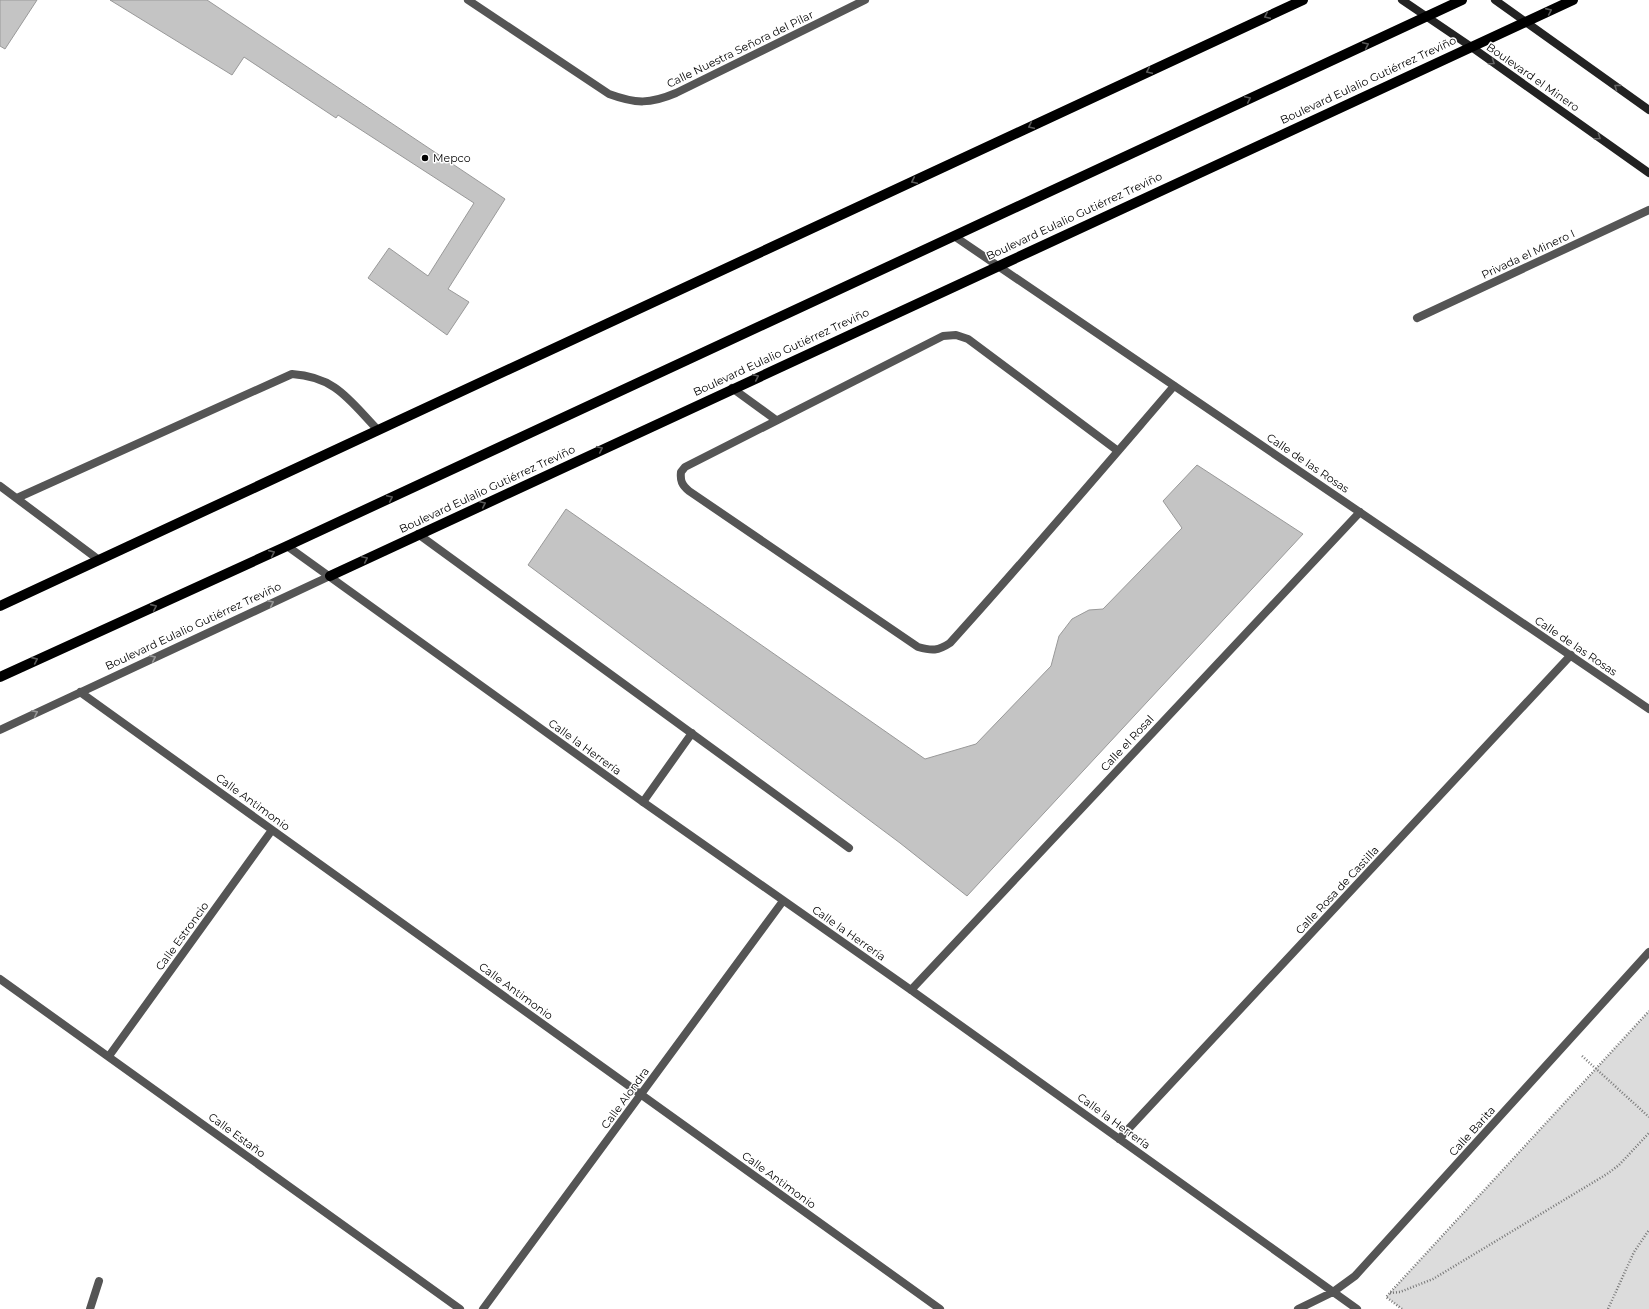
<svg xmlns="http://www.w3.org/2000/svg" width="1649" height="1309" font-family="Montserrat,sans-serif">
	<rect width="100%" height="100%" fill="#fff"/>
	<path fill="#dcdcdc" d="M 1649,1011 L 1649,1309 L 1402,1309 L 1386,1297 Z"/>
	<path fill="#c4c4c4" stroke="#999" d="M 0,0 L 37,0 L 5,49 L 0,46 Z
		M 110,0 L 207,0 L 505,199 L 448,289 L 469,302 L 447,335 L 368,278 L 389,248 L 428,276 L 474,203 L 338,115 L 336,118 L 244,57 L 232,75 Z
		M 1197,465 L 1303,534 L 967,896 L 900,843 L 528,565 L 566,509 L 925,759 L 976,744 L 1051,666 L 1059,636 L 1072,619 L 1089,610 L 1103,609 L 1182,528 L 1163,501 Z"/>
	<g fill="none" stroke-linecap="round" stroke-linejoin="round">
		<path stroke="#777" stroke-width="2.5" stroke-dasharray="1 2" stroke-linecap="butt" d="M 1582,1056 L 1649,1117
			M 1390,1293 L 1400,1292 L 1433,1279 L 1607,1174 L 1619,1165 L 1649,1133
			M 1402,1309 L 1386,1297 L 1649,1011
			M 1608,1309 L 1634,1252 L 1649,1230"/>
		<path stroke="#555" stroke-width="8" d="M 732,388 L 776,420
			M 1118,451 L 968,339 L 956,335 L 943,336 L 685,467 L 681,472 C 680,481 682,485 689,491 L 918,647 C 932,651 938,651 950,643 C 1026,559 1100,472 1174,386
			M 0,486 L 99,560
			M 17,498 L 292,374 C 336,377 349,400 378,430
			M 418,534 L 849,848
			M 643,802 L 692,733"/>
		<path stroke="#555" stroke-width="8" d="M 468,0 L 609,94 C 636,104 650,104 676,93 L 865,0
			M 954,236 L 1649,709
			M 1417,318 L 1649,210
			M 287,546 L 643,802 L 911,990 L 1357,1309
			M 80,692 L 940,1309
			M 0,730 L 330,576
			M 0,979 L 460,1309
			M 911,990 L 1360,512
			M 109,1056 L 272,830
			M 1119,1139 L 1571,655
			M 90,1309 L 99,1281
			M 483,1309 L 783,901
			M 1298,1309 L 1333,1292 L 1355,1276 L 1649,952"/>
		<path stroke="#222" stroke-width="8" d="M 1402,0 L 1470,46 L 1649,173
			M 1495,0 L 1649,110"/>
		<path stroke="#000" stroke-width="10" d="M 330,576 L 1573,0
			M 0,606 L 1303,0
			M 0,677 L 287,546 L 1462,0"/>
	</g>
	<defs><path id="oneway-chevron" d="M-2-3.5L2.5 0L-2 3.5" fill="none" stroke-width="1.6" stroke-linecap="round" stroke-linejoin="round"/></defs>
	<g stroke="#595959">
		<use href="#oneway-chevron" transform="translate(1549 11) rotate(-24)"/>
		<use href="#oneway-chevron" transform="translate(1267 16) rotate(155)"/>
		<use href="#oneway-chevron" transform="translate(1366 45) rotate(-25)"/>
		<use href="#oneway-chevron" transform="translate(1149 71) rotate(155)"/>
		<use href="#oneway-chevron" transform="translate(1248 99) rotate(-25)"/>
		<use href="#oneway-chevron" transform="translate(1031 126) rotate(155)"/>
		<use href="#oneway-chevron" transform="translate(914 181) rotate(155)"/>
		<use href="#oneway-chevron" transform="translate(756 377) rotate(-25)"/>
		<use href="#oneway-chevron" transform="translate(600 449) rotate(-25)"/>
		<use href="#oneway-chevron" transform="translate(390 498) rotate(-25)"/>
		<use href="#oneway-chevron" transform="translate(483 504) rotate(-25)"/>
		<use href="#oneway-chevron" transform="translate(272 553) rotate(-24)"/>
		<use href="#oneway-chevron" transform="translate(365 559) rotate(-25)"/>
		<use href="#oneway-chevron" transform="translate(154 607) rotate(-24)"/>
		<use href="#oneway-chevron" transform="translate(35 660) rotate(-24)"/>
	</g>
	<g stroke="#646464">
		<use href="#oneway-chevron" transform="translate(1492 62) rotate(35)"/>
		<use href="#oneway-chevron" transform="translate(1617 87) rotate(-144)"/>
		<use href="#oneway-chevron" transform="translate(1598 137) rotate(35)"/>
	</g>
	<g stroke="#999">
		<use href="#oneway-chevron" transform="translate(271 603) rotate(-25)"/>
		<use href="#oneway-chevron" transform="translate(153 658) rotate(-25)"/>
		<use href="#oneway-chevron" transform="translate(35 713) rotate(-26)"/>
	</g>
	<circle fill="#000" stroke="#fff" stroke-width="1.5" cx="425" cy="158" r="4"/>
	<g text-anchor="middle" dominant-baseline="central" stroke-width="3" stroke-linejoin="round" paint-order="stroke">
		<g font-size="11" fill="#000" stroke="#fff">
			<text transform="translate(740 49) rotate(-26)">Calle Nuestra Señora del Pilar</text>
			<text transform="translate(1533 77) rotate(35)">Boulevard el Minero</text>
			<text transform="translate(1368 80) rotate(-25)">Boulevard Eulalio Gutiérrez Treviño</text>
			<text transform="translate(1074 216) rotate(-25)">Boulevard Eulalio Gutiérrez Treviño</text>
			<text transform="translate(1528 254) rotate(-25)">Privada el Minero I</text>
			<text transform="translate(781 352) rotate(-25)">Boulevard Eulalio Gutiérrez Treviño</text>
			<text transform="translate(1308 463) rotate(34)">Calle de las Rosas</text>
			<text transform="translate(487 489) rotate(-25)">Boulevard Eulalio Gutiérrez Treviño</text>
			<text transform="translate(193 626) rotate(-25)">Boulevard Eulalio Gutiérrez Treviño</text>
			<text transform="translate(1576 646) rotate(34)">Calle de las Rosas</text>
			<text transform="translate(1127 743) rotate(-47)">Calle el Rosal</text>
			<text transform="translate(585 747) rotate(36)">Calle la Herrería</text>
			<text transform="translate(253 802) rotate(36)">Calle Antimonio</text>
			<text transform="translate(1337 890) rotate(-47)">Calle Rosa de Castilla</text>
			<text transform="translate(849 933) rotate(35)">Calle la Herrería</text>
			<text transform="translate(182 936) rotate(-54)">Calle Estroncio</text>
			<text transform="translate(516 991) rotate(36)">Calle Antimonio</text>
			<text transform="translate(625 1098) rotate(-54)">Calle Alondra</text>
			<text transform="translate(1114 1121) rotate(36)">Calle la Herrería</text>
			<text transform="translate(1472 1131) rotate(-48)">Calle Barita</text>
			<text transform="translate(237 1135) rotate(36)">Calle Estaño</text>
			<text transform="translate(779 1180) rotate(36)">Calle Antimonio</text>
		</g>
		<g font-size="11" fill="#000" stroke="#fff" text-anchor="start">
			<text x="433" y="158">Mepco</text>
		</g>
	</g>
</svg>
